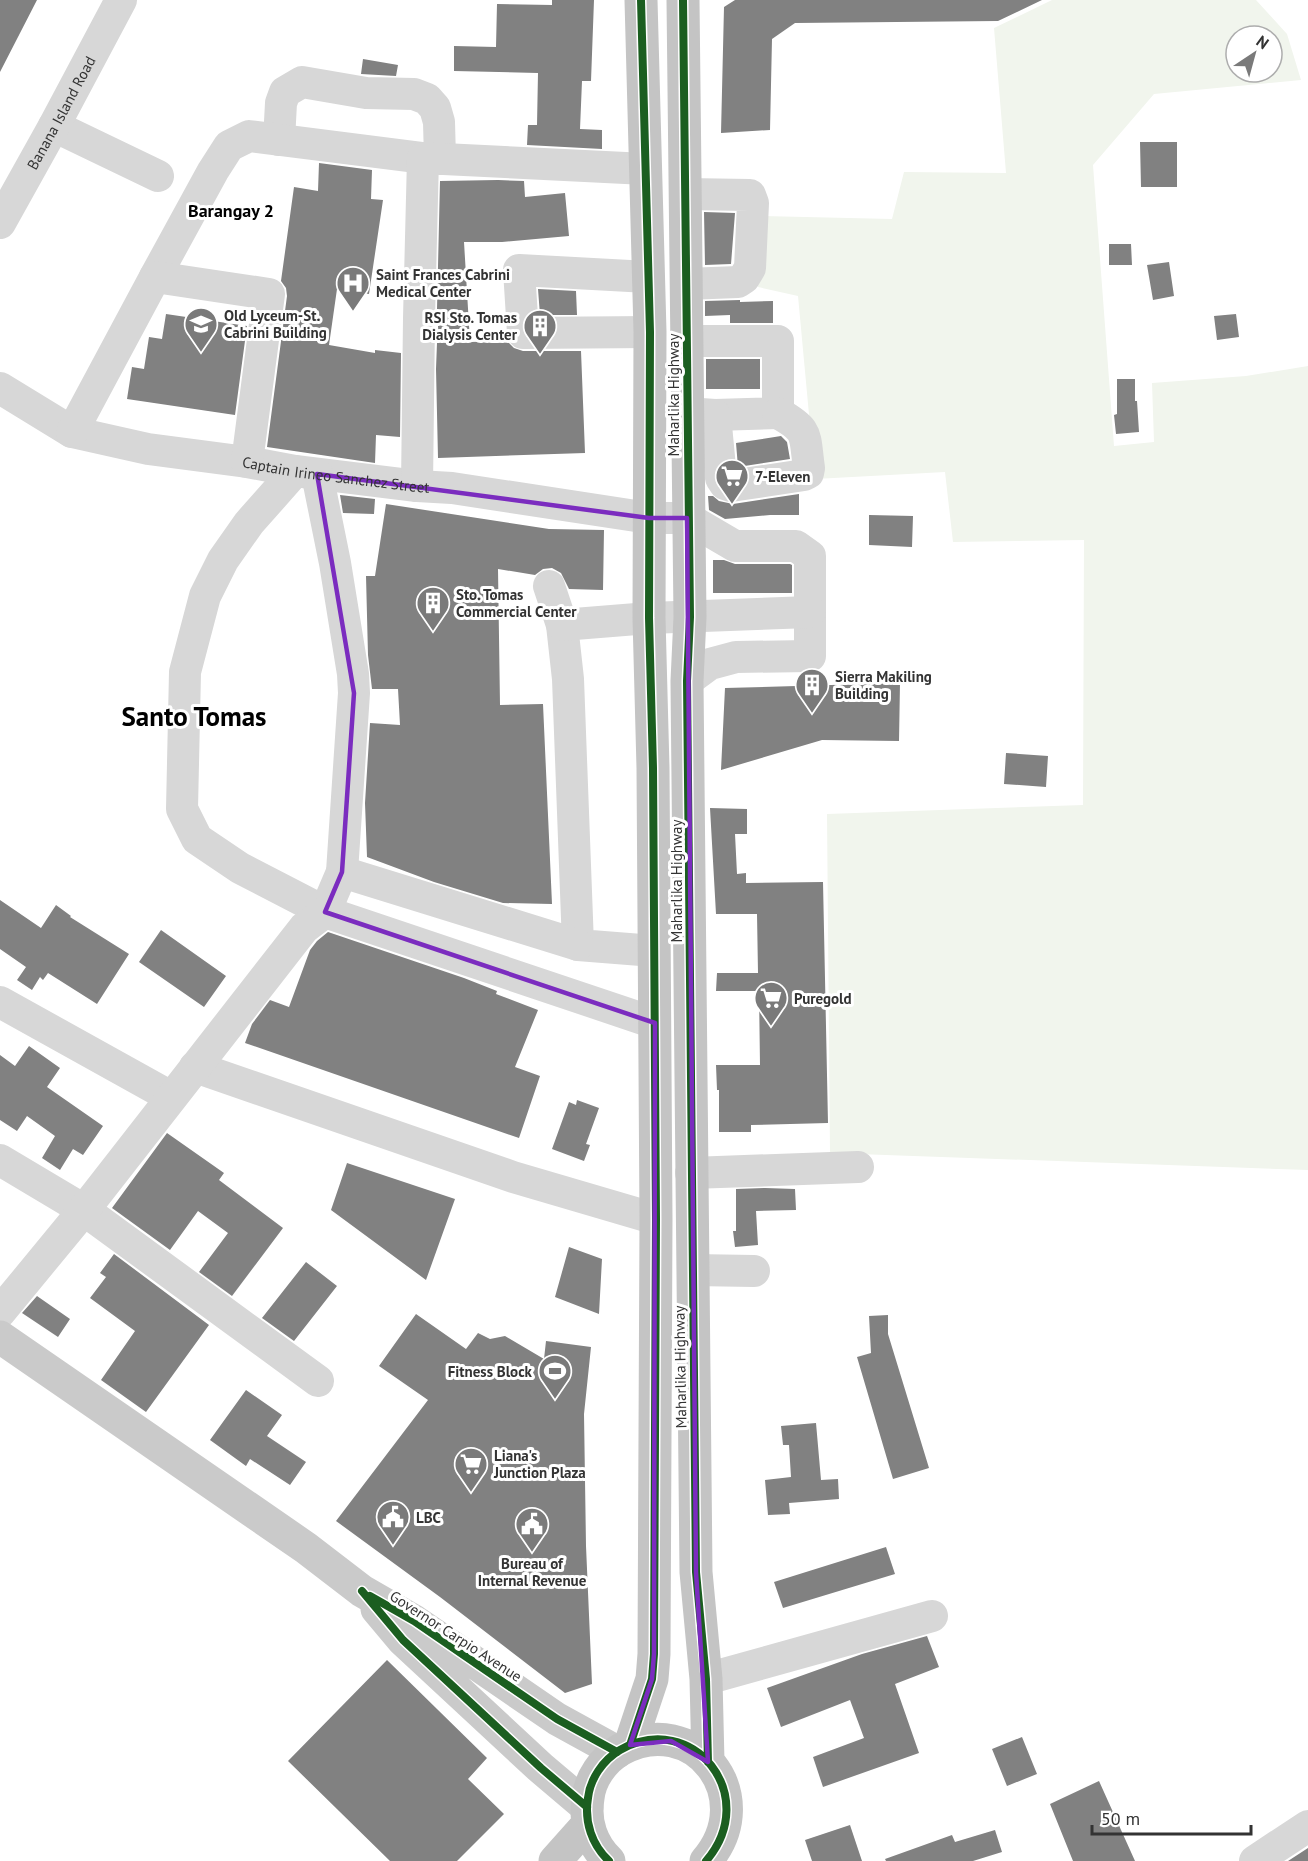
<svg xmlns="http://www.w3.org/2000/svg" width="1308" height="1861" font-family="'PT Sans',sans-serif">
	<rect width="100%" height="100%" fill="#fff"/>
	<path fill="#f1f5ed" fill-rule="evenodd" d="M 1052,0 L 1256,0 L 1287,34 L 1301,80 L 1154,94 L 1093,165 L 1114,446 L 1154,442 L 1152,383 L 1246,376 L 1308,366 L 1308,1170 L 830,1153 L 827,814 L 1083,805 L 1084,540 L 953,542 L 945,472 L 815,479 L 798,296 L 758,287 L 761,216 L 892,219 L 904,172 L 1006,173 L 994,28 ZM 1236,36 L 1272,36 L 1272,72 L 1236,72 Z"/>
	<path fill="#818181" d="M 0,0 L 37,0 L 0,72 Z
		M 552,0 L 594,0 L 591,81 L 582,81 L 580,129 L 602,130 L 602,149 L 527,145 L 528,125 L 537,125 L 538,73 L 454,71 L 454,46 L 496,47 L 497,4 L 552,5 Z
		M 735,0 L 1042,0 L 998,21 L 795,23 L 772,39 L 770,130 L 721,133 L 724,7 Z
		M 363,59 L 398,65 L 396,76 L 361,74 Z
		M 1140,142 L 1177,142 L 1177,187 L 1141,187 Z
		M 319,163 L 372,170 L 371,199 L 383,200 L 369,294 L 337,289 L 329,345 L 375,353 L 375,350 L 401,353 L 400,437 L 376,435 L 375,463 L 267,447 L 287,296 L 286,288 L 281,281 L 294,187 L 318,191 Z
		M 498,180 L 524,181 L 525,197 L 565,193 L 569,236 L 502,242 L 464,242 L 470,342 L 507,341 L 514,348 L 523,351 L 581,351 L 585,453 L 438,458 L 436,369 L 437,343 L 439,343 L 437,309 L 440,181 Z
		M 704,212 L 735,213 L 731,264 L 705,265 Z
		M 1109,244 L 1131,244 L 1132,265 L 1109,265 Z
		M 1169,262 L 1174,296 L 1153,300 L 1147,265 Z
		M 538,289 L 576,291 L 577,315 L 540,315 Z
		M 740,300 L 740,302 L 773,301 L 773,323 L 730,323 L 730,315 L 705,316 L 705,301 Z
		M 166,314 L 247,326 L 235,415 L 127,399 L 132,367 L 144,369 L 149,337 L 162,339 Z
		M 1236,314 L 1239,337 L 1217,340 L 1214,316 Z
		M 706,359 L 760,359 L 760,389 L 706,389 Z
		M 1117,379 L 1135,379 L 1135,401 L 1137,401 L 1139,432 L 1116,434 L 1114,415 L 1117,414 Z
		M 781,436 L 787,442 L 790,459 L 738,467 L 736,443 Z
		M 799,494 L 799,515 L 770,515 L 725,519 L 709,510 L 708,496 L 713,496 L 719,501 L 733,504 Z
		M 340,495 L 375,499 L 374,514 L 343,513 Z
		M 386,504 L 549,529 L 604,530 L 603,590 L 569,589 L 561,573 L 552,568 L 543,569 L 535,575 L 498,569 L 500,705 L 543,704 L 552,904 L 503,903 L 434,882 L 367,857 L 365,803 L 370,723 L 400,725 L 398,689 L 372,689 L 368,655 L 366,576 L 375,576 Z
		M 869,515 L 913,516 L 912,547 L 869,545 Z
		M 713,560 L 724,560 L 735,564 L 790,564 L 792,565 L 792,593 L 713,593 Z
		M 900,683 L 899,741 L 822,740 L 721,770 L 725,688 Z
		M 1006,753 L 1048,756 L 1046,787 L 1004,784 Z
		M 710,808 L 747,809 L 747,834 L 735,834 L 737,874 L 746,873 L 746,883 L 823,882 L 828,1123 L 751,1125 L 751,1132 L 719,1132 L 719,1090 L 717,1090 L 716,1065 L 760,1065 L 759,991 L 716,991 L 717,973 L 758,973 L 757,914 L 716,914 Z
		M 0,900 L 41,928 L 56,905 L 71,916 L 70,917 L 129,954 L 97,1004 L 48,973 L 43,980 L 40,977 L 32,990 L 17,980 L 26,967 L 0,949 Z
		M 161,930 L 226,976 L 204,1007 L 139,962 Z
		M 328,932 L 464,978 L 497,991 L 496,994 L 538,1010 L 515,1067 L 540,1076 L 519,1138 L 245,1043 L 252,1024 L 270,1000 L 289,1007 L 310,950 L 317,941 Z
		M 29,1046 L 60,1068 L 47,1087 L 103,1126 L 83,1155 L 73,1149 L 60,1170 L 42,1158 L 55,1136 L 27,1116 L 17,1131 L 0,1120 L 0,1055 L 15,1066 Z
		M 577,1100 L 599,1108 L 586,1144 L 590,1145 L 584,1161 L 552,1149 L 569,1102 L 576,1105 Z
		M 167,1133 L 224,1173 L 219,1180 L 283,1228 L 232,1296 L 199,1272 L 228,1233 L 198,1211 L 170,1250 L 112,1208 Z
		M 347,1163 L 455,1199 L 426,1280 L 331,1210 Z
		M 765,1188 L 795,1189 L 796,1210 L 756,1211 L 758,1245 L 735,1247 L 733,1231 L 736,1231 L 736,1189 Z
		M 569,1247 L 602,1259 L 599,1314 L 555,1297 Z
		M 114,1254 L 209,1325 L 146,1412 L 101,1380 L 135,1331 L 90,1298 L 106,1277 L 100,1273 Z
		M 306,1262 L 337,1286 L 294,1341 L 262,1318 Z
		M 37,1296 L 70,1319 L 58,1337 L 22,1313 Z
		M 416,1314 L 466,1349 L 478,1333 L 490,1339 L 505,1336 L 544,1359 L 546,1341 L 591,1347 L 584,1414 L 586,1546 L 592,1684 L 565,1693 L 440,1597 L 336,1521 L 428,1400 L 379,1366 Z
		M 888,1315 L 888,1334 L 929,1468 L 893,1479 L 857,1357 L 871,1353 L 869,1316 Z
		M 246,1390 L 282,1415 L 267,1436 L 306,1462 L 290,1485 L 250,1459 L 246,1466 L 210,1440 Z
		M 816,1423 L 821,1480 L 838,1479 L 839,1499 L 789,1503 L 790,1514 L 768,1515 L 765,1480 L 791,1477 L 789,1445 L 783,1445 L 781,1426 Z
		M 886,1547 L 895,1574 L 783,1608 L 774,1582 Z
		M 927,1636 L 939,1667 L 895,1684 L 919,1753 L 823,1787 L 813,1757 L 864,1738 L 850,1700 L 781,1727 L 767,1688 L 862,1654 Z
		M 387,1660 L 487,1758 L 468,1779 L 504,1814 L 457,1861 L 390,1861 L 288,1761 Z
		M 1022,1737 L 1037,1774 L 1007,1786 L 992,1749 Z
		M 1099,1781 L 1135,1861 L 1073,1861 L 1050,1804 Z
		M 850,1825 L 862,1861 L 812,1861 L 805,1840 Z
		M 995,1830 L 1002,1852 L 973,1861 L 886,1861 L 885,1859 L 952,1835 L 955,1842 Z
		M 1308,1848 L 1308,1861 L 1288,1861 Z"/>
	<g fill="none" stroke-linecap="round" stroke-linejoin="round">
		<g stroke="#d7d7d7" stroke-width="32">
			<path d="M 54,126 L 158,176"/>
			<path d="M 279,140 L 281,103 L 285,92 L 302,82 L 366,93 L 414,94 L 427,99 L 435,108 L 439,122 L 440,159"/>
			<path d="M 685,194 L 750,195 L 753,203 L 750,268 L 744,278 L 738,282 L 686,284"/>
			<path id="s1" d="M 0,223 L 54,126 L 121,0"/>
			<path d="M 155,277 L 213,171 L 229,146 L 249,136 L 423,158 L 646,169"/>
			<path d="M 648,277 L 519,270 L 523,333 L 650,332"/>
			<path id="s2" d="M 0,388 L 72,432 L 148,449 L 247,462 L 295,471 L 417,486 L 452,488 L 649,518 L 687,518 L 735,546 L 796,546 L 810,556 L 810,656 L 736,657 L 710,664 L 687,681"/>
			<path d="M 686,413 L 715,415 L 778,413 L 778,341 L 687,341"/>
			<path d="M 715,415 L 721,478 L 725,484 L 731,486 L 804,475 L 808,473 L 809,468 C 804,434 810,431 778,413"/>
			<path d="M 72,432 L 155,277 L 269,294 L 247,462"/>
			<path d="M 295,471 L 249,523 L 223,560 L 205,596 L 185,672 L 182,809 L 197,839 L 240,868 L 325,912 L 342,872 L 354,693 L 353,674 L 335,563 L 317,474"/>
			<path d="M 417,486 L 419,318 L 423,158"/>
			<path d="M 549,586 L 562,625 L 568,679 L 578,945 L 654,951"/>
			<path d="M 562,625 L 649,618 L 810,612"/>
			<path d="M 342,872 L 578,945"/>
			<path d="M 0,1002 L 171,1097"/>
			<path d="M 195,1067 L 513,1177 L 656,1219"/>
			<path d="M 0,1160 L 84,1210 L 318,1381"/>
			<path d="M 691,1173 L 858,1167"/>
			<path d="M 693,1270 L 754,1271"/>
			<path d="M 0,1312 L 84,1210 L 304,928 L 325,912 L 655,1023"/>
			<path d="M 706,1679 L 932,1616"/>
			<path d="M 1255,1861 L 1308,1826"/>
		</g>
		<path stroke="#cacaca" stroke-width="33" d="M 0,1337 L 306,1548 L 362,1591 L 414,1621 L 557,1719 L 617,1752
			M 377,1609 L 403,1640 L 541,1768 L 587,1807"/>
		<path stroke="#c4c4c4" stroke-width="33" d="M 683,0 L 690,617 L 687,681 L 696,1572 L 706,1679 L 708,1762
			M 630,1745 L 652,1679 L 654,1654 L 656,1219 L 653,768 L 649,618 L 650,332 L 641,0
			M 555,1861 L 588,1824
			M 609,1861 C 592,1845 584,1822 588,1798 C 590,1779 603,1760 620,1750 C 693,1709 762,1796 706,1861"/>
		<g stroke="#fff" stroke-width="11">
			<path id="cycleway" d="M 683,0 L 690,617 L 687,681 L 696,1572 L 706,1679 L 708,1762
				M 362,1591 L 403,1640 L 541,1768 L 587,1807
				M 370,1596 L 414,1621 L 557,1719 L 617,1752
				M 630,1745 L 652,1679 L 654,1654 L 656,1219 L 653,768 L 649,618 L 650,332 L 641,0
				M 609,1861 C 592,1845 584,1822 588,1798 C 590,1779 603,1760 620,1750 C 693,1709 762,1796 706,1861"/>
		</g>
		<use href="#cycleway" stroke="#1b5e20" stroke-width="8"/>
	</g>
	<path fill="none" stroke="#7b2cbf" stroke-width="4.5" stroke-linejoin="round" d="M 317,474 L 649,518 L 687,518 L 696,1572 L 708,1762 L 671,1741 L 630,1745 L 652,1679 L 654,1654 L 655,1023 L 325,912 L 342,872 L 354,693 Z"/>
	<defs>
		<g id="hospital-pin" transform="scale(1.725)"><path d="M0 17L-7.5 6A9.5 9.5 0 1 1 7.5 6Z" fill="#7a7a7a" stroke="#fff"/><path d="M-5-5h3v3.5h4V-5h3V5h-3V1.5h-4V5h-3Z" fill="#fff"/></g>
		<g id="university-pin" transform="scale(1.725)"><path d="M0 17L-7.5 6A9.5 9.5 0 1 1 7.5 6Z" fill="#7a7a7a" stroke="#fff"/><path d="M0-5L7-2L0 1L-7-2ZM-4 1L0 2.5L4 1V4Q0 6-4 4Z" fill="#fff"/></g>
		<g id="building-pin" transform="scale(1.725)"><path d="M0 17L-7.5 6A9.5 9.5 0 1 1 7.5 6Z" fill="#7a7a7a" stroke="#fff"/><path d="M-4-6H4V6H1V3H-1V6H-4ZM-2.5-4.3h1.7v1.8h-1.7ZM.8-4.3h1.7v1.8H.8ZM-2.5-1h1.7V.8h-1.7ZM.8-1h1.7V.8H.8Z" fill="#fff"/></g>
		<g id="supermarket-pin" transform="scale(1.725)"><path d="M0 17L-7.5 6A9.5 9.5 0 1 1 7.5 6Z" fill="#7a7a7a" stroke="#fff"/><path d="M-6-5.5h2.5l.6 2H6L4.5 2H-2.5L-4.4-4H-6ZM-1.5 3.2a1.3 1.3 0 1 0 .1 0ZM3 3.2a1.3 1.3 0 1 0 .1 0Z" fill="#fff"/></g>
		<g id="stadium-pin" transform="scale(1.725)"><path d="M0 17L-7.5 6A9.5 9.5 0 1 1 7.5 6Z" fill="#7a7a7a" stroke="#fff"/><path d="M0-5a6.5 5 0 1 0 0 10a6.5 5 0 1 0 0-10ZM-3.5-1.8h7v3.6h-7Z" fill="#fff"/></g>
		<g id="civic-pin" transform="scale(1.725)"><path d="M0 17L-7.5 6A9.5 9.5 0 1 1 7.5 6Z" fill="#7a7a7a" stroke="#fff"/><path d="M-.6-6.5H3V-4.5H.6V-3L4-1V1h2V6H-6V1h2V-1L-.6-3ZM-1.2 2.5V6h2.4V2.5Z" fill="#fff"/></g>
	</defs>
	<g fill-rule="evenodd">
		<use href="#hospital-pin" x="353" y="283"/>
		<use href="#university-pin" x="201" y="324"/>
		<use href="#building-pin" x="540" y="326"/>
		<use href="#supermarket-pin" x="732" y="476"/>
		<use href="#building-pin" x="433" y="603"/>
		<use href="#building-pin" x="812" y="685"/>
		<use href="#supermarket-pin" x="771" y="998"/>
		<use href="#stadium-pin" x="555" y="1371"/>
		<use href="#supermarket-pin" x="471" y="1464"/>
		<use href="#civic-pin" x="393" y="1517"/>
		<use href="#civic-pin" x="532" y="1524"/>
	</g>
	<g text-anchor="middle" dominant-baseline="central" stroke-width="6" stroke-linejoin="round" paint-order="stroke">
		<g font-size="15" fill="#333" stroke="#fff">
			<text stroke="none"><textPath href="#s1" startOffset="126">Banana Island Road</textPath></text>
			<text transform="translate(673 395) rotate(-90)">Maharlika Highway</text>
			<text stroke="none"><textPath href="#s2" startOffset="352">Captain Irineo Sanchez Street</textPath></text>
			<text transform="translate(676 881) rotate(-90)">Maharlika Highway</text>
			<text transform="translate(680 1367) rotate(-91)">Maharlika Highway</text>
			<text transform="translate(456 1636) rotate(33)">Governor Carpio Avenue</text>
		</g>
		<g font-size="15" font-weight="bold" fill="#333" stroke="#fff" text-anchor="start">
			<text x="376" y="274">Saint Frances Cabrini<tspan x="376" dy="17">Medical Center</tspan></text>
			<text x="224" y="315">Old Lyceum-St.<tspan x="224" dy="17">Cabrini Building</tspan></text>
			<text x="517" y="317" text-anchor="end">RSI Sto. Tomas<tspan x="517" dy="17">Dialysis Center</tspan></text>
			<text x="755" y="476">7-Eleven</text>
			<text x="456" y="594">Sto. Tomas<tspan x="456" dy="17">Commercial Center</tspan></text>
			<text x="835" y="676">Sierra Makiling<tspan x="835" dy="17">Building</tspan></text>
			<text x="794" y="998">Puregold</text>
			<text x="532" y="1371" text-anchor="end">Fitness Block</text>
			<text x="494" y="1455">Liana's<tspan x="494" dy="17">Junction Plaza</tspan></text>
			<text x="416" y="1517">LBC</text>
			<text x="532" y="1563" text-anchor="middle">Bureau of<tspan x="532" dy="17">Internal Revenue</tspan></text>
		</g>
		<g font-size="18" font-weight="bold" fill="#000" stroke="#fff">
			<text x="231" y="210">Barangay 2</text>
		</g>
		<g font-size="27" font-weight="bold" fill="#000" stroke="#fff">
			<text x="194" y="716">Santo Tomas</text>
		</g>
	</g>
	<g transform="translate(1254 54) rotate(36)"><circle r="28" fill="#ffffff" stroke="#adadad" stroke-width="1.5"/>
	<path d="M0-4.5L10 22L0 15L-10 22Z" fill="#7a7a7a"/>
	<text y="-9" font-size="16" font-weight="bold" text-anchor="middle" fill="#333333">N</text>
	</g>
	<path d="M1092 1825v9h159v-9" fill="none" stroke="#333333" stroke-width="3"/>
	<text x="1101" y="1825" font-size="18" fill="#333333" stroke="#ffffff" stroke-width="4.5" paint-order="stroke">50 m</text>
</svg>
